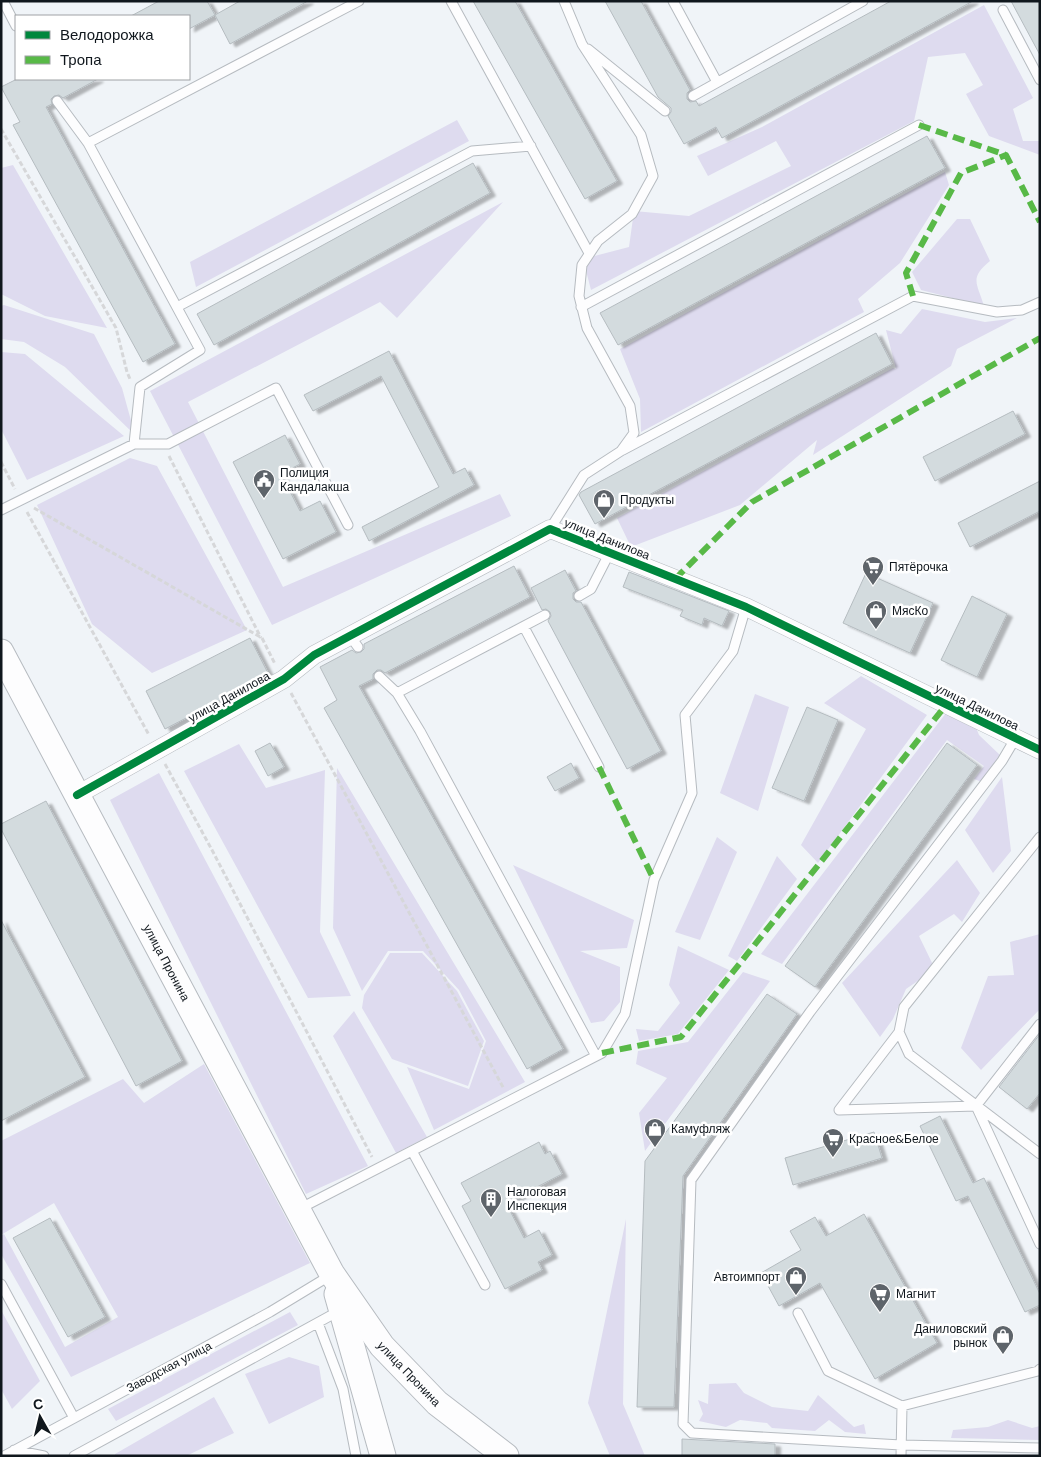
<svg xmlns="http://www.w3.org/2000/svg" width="1041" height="1457" font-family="'DM Sans',sans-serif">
	<defs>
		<filter id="shadow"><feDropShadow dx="5.5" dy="3" stdDeviation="1" flood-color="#0004"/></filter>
	</defs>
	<rect width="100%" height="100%" fill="#f0f4f8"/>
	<path fill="#dedbef" d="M 984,5 L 1033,98 L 1013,109 L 1023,141 L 1040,141 L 1040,155 L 989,136 L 966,94 L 983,85 L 965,53 L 928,57 L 914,121 L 591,290 L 583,259 L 629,247 L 634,211 L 689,216 L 791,166 L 776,141 L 708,176 L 697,156 L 762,127 Z
		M 457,120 L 469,141 L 196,287 L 190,262 Z
		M 13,165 L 107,328 L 45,316 L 1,294 L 1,168 Z
		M 945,172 L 949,185 L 900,263 L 858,299 L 864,312 L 641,432 L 640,399 L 620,349 Z
		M 503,202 L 397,318 L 380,302 L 188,402 L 283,587 L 500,494 L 511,516 L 272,625 L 150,391 Z
		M 957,219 L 970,219 L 990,261 C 969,278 977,283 984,306 L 921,290 L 912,272 Z
		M 4,305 L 94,334 L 122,388 L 135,435 L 65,367 L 24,342 L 1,339 L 1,306 Z
		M 922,309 L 985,322 L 1017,318 L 957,349 L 951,366 L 813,455 L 817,440 L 740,505 L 631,547 L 617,518 L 893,368 L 896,369 L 886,330 L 901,334 Z
		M 1,352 L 25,354 L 124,436 L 27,480 L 1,429 Z
		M 130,458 L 157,466 L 247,630 L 152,673 L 92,624 L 37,505 Z
		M 861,676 L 927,715 L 818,863 L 801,845 L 866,729 L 824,703 Z
		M 755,694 L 789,707 L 758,811 L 720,793 Z
		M 946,713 L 975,725 L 979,735 L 1001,756 L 982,782 L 974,779 L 984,766 L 947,740 L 782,964 L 761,954 Z
		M 239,744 L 266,788 L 325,770 L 320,932 L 351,996 L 308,998 L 184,771 Z
		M 337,768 L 525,1082 L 434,1130 L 407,1067 L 469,1089 L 486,1041 L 459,990 L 423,951 L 388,951 L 362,991 L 333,928 Z
		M 159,773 L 368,1166 L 306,1194 L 110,800 Z
		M 1002,777 L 1011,851 L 993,873 L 965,830 Z
		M 717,837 L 737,852 L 700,940 L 675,932 Z
		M 777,856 L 797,879 L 737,961 L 728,956 Z
		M 957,860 L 980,893 L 962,922 L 954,914 L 919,936 L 935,969 L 906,989 L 893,1019 L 880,1037 L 842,983 Z
		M 513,865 L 634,920 L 627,948 L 580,951 L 620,967 L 620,1002 L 604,1021 L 591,1023 Z
		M 1040,934 L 1040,1009 L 981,1070 L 961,1048 L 988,976 L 1014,975 L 1010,942 Z
		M 678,946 L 729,970 L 678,1034 L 639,1041 L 636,1029 L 658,1031 L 680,1003 L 669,985 Z
		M 390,953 L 422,953 L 457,991 L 484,1041 L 468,1086 L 392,1059 L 362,1008 L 364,995 Z
		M 743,972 L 770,981 L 645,1151 L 639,1113 L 667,1078 L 636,1064 L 638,1051 L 688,1042 Z
		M 354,1011 L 427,1137 L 396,1153 L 333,1036 Z
		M 204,1064 L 310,1263 L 71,1377 L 1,1254 L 1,1236 L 4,1234 L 65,1347 L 118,1317 L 54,1203 L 1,1235 L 1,1141 L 123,1079 L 144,1103 Z
		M 626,1219 L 623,1404 L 645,1456 L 610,1456 L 588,1403 Z
		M 1,1310 L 40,1381 L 12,1409 L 1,1389 Z
		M 290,1312 L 298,1325 L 116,1421 L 108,1409 Z
		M 289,1357 L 319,1366 L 324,1397 L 269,1424 L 245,1374 Z
		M 736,1383 L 744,1393 L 772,1407 L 808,1411 L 818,1395 L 854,1427 L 864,1424 L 866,1434 L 845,1432 L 829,1420 L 815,1431 L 772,1428 L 767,1423 L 740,1420 L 726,1427 L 699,1421 L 703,1414 L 698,1400 L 708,1404 L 709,1384 Z
		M 214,1397 L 234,1433 L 186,1456 L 115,1456 L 115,1454 Z
		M 1008,1420 L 1032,1428 L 1040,1426 L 1040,1440 L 951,1438 L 953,1430 L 988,1427 Z"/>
	<path fill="#d3dbde" stroke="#b5bcc0" filter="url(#shadow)" d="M 159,1 L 207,1 L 215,15 L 240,1 L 308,1 L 230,44 L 215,15 L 189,29 L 189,16 L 131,16 Z
		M 473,1 L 515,1 L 617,181 L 585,199 Z
		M 605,1 L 641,1 L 690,90 L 687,93 L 687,99 L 690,102 L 696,101 L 699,106 L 891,1 L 973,1 L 722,138 L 716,127 L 684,144 L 668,116 L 671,112 L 671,108 L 658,97 Z
		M 1011,1 L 1040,1 L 1040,55 Z
		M 17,79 L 98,79 L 63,98 L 59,95 L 54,96 L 51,99 L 52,104 L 46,107 L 175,344 L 143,362 L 13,125 L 20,122 L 1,87 Z
		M 927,136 L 945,168 L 618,345 L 600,313 Z
		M 473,163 L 490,193 L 214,345 L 197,314 Z
		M 876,333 L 892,364 L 595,524 L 579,495 L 581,492 Z
		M 389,351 L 453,474 L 465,468 L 474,485 L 369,541 L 362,527 L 439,487 L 381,376 L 313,411 L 304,395 Z
		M 1013,411 L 1025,434 L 935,481 L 923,457 Z
		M 285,435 L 300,464 L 281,474 L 300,511 L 320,501 L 336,532 L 283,559 L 233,462 Z
		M 1040,481 L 1040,511 L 970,547 L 958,523 Z
		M 514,566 L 530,597 L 385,673 L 381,670 L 377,670 L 373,674 L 373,679 L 359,686 L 563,1049 L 527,1069 L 324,708 L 337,700 L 320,667 L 352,650 L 356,653 L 361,652 L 364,649 L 364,644 Z
		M 565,570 L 576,591 L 573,593 L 573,599 L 576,602 L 581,602 L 661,751 L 627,769 L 548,621 L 551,616 L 550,612 L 546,609 L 542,610 L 531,588 Z
		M 629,572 L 729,611 L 722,626 L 704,618 L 702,625 L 680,616 L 683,610 L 623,587 Z
		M 866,573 L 933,603 L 910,653 L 843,623 Z
		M 972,596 L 1007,614 L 977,677 L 941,660 Z
		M 250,638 L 269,675 L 165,729 L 146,691 Z
		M 807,707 L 838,720 L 804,801 L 772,788 Z
		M 270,743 L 284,767 L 268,776 L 255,751 Z
		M 947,743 L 977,765 L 815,987 L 785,966 Z
		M 571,763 L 579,778 L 555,791 L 547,777 Z
		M 46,801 L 182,1061 L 136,1086 L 1,829 L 1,824 Z
		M 1,920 L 85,1077 L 1,1121 Z
		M 767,994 L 797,1014 L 683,1176 L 674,1407 L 637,1407 L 645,1161 Z
		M 1040,1034 L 1040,1093 L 1027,1109 L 999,1087 Z
		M 940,1116 L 973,1183 L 984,1178 L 1040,1294 L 1040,1305 L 1025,1312 L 968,1196 L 956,1201 L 920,1126 Z
		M 874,1132 L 882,1158 L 793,1185 L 785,1158 Z
		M 539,1142 L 545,1154 L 550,1151 L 562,1174 L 506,1203 L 524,1238 L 539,1230 L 552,1255 L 538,1262 L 542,1270 L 505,1289 L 462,1206 L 471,1201 L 461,1183 Z
		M 864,1214 L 937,1343 L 875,1379 L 820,1283 L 779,1306 L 761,1273 L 801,1250 L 790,1231 L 815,1217 L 826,1236 Z
		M 50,1218 L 105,1317 L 68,1337 L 13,1238 Z
		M 682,1439 L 775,1444 L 775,1456 L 682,1456 Z"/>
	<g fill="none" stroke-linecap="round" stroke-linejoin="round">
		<g stroke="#b6bbc0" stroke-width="11">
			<path id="service" d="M 3,1 L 16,26
				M 451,1 L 589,253
				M 673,1 L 717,82
				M 1003,10 L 1040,80
				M 588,49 L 665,111
				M 693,96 L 863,1
				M 57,101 L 88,143
				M 177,307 L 472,151 L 531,146
				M 581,307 L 919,125
				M 134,444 L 168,444 L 276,388 L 348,525
				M 623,450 L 913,296 L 997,312 L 1022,310 L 1040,302
				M 1,510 L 134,444 L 140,387 L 200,350 L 88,143 L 359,1
				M 550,529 L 584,475 L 621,451 L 634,433 L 630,406 L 587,328 L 579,296 L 582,265 L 598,241 L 632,214 L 653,176 L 641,135 L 582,44 L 564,1
				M 579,596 L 591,589 L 610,552
				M 524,627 L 599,767
				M 350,636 L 358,647
				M 379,676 L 397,693 L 545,615
				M 397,693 L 420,731 L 596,1056
				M 1015,739 L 1002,761 L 810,1012 L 691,1180 L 683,1424 L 692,1433 L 901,1445 L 1040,1448
				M 1040,1024 L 976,1106 L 1040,1244
				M 899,1032 L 909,1054 L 1040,1154
				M 976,1106 L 839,1110 L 899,1032 L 904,1007 L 1040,837
				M 412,1151 L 485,1285
				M 299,1209 L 602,1053 L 625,1014 L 654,880 L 692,793 L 685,715 L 733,651 L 746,607
				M 1,1284 L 74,1418
				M 798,1313 L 828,1371 L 902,1406
				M 318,1323 L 343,1389 L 356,1456
				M 14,1450 L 44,1456
				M 4,1456 L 270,1312 L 331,1275
				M 74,1456 L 339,1311
				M 901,1456 L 902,1406 L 1038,1371 L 1040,1369"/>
		</g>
		<g stroke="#b6bbc0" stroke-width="19">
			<path id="minor" d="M 77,795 L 284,679 L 314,655 L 550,529 L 746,607 L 1040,750"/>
		</g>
		<g stroke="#b6bbc0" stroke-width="27">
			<g id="secondary">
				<path id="s1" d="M 1,652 L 332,1274 L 382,1346 L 437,1403 L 506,1456"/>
				<path d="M 337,1294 L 383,1456"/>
			</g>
		</g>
		<path stroke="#d6d7d9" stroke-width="3" stroke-dasharray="5 2.5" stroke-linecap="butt" d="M 1,129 L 116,328 L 127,372 L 130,379
			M 169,456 L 261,638
			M 1,462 L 15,489
			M 34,508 L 262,638 L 275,664
			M 27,512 L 149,735
			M 291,693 L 504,1089
			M 165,764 L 212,850 L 372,1157"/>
		<use href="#service" stroke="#fdfdfe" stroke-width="9"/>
		<use href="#minor" stroke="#fdfdfe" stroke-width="18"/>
		<use href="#secondary" stroke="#fdfdfe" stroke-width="25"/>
		<path stroke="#58b947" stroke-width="6" stroke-dasharray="12 6" stroke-linecap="butt" d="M 919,125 L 1006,155 L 1040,222
			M 913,296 L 906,273 L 961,173 L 1006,155
			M 675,579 L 752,502 L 1040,338
			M 599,767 L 654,880
			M 602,1053 L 681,1037 L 946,705"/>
		<g stroke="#fff" stroke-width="11">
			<path id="cycleway" d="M 77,795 L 284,679 L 314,655 L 550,529 L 746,607 L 1040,750"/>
		</g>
		<use href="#cycleway" stroke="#00873e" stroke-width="8"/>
	</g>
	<defs>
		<g id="civic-pin" transform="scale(1.125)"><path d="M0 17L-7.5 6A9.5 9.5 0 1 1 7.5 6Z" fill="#5e646a" stroke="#fff"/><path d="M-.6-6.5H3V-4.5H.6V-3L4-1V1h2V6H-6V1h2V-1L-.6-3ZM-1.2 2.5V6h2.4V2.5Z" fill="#fff"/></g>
		<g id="shop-pin" transform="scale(1.125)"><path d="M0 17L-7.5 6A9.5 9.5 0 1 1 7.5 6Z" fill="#5e646a" stroke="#fff"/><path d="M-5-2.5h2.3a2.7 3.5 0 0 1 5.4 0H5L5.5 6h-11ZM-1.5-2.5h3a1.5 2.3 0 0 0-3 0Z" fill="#fff"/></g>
		<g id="supermarket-pin" transform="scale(1.125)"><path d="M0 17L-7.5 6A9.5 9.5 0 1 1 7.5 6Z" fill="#5e646a" stroke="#fff"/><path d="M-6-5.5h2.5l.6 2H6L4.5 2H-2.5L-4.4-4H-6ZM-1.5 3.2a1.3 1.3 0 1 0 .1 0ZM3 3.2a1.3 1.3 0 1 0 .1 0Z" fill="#fff"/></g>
		<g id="building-pin" transform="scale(1.125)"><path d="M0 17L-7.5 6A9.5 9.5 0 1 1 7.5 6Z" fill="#5e646a" stroke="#fff"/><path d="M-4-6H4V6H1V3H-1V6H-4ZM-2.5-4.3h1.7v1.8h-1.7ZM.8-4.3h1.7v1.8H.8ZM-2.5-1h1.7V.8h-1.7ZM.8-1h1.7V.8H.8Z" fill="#fff"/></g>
	</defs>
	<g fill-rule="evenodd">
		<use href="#civic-pin" x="264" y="480"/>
		<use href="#shop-pin" x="604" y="500"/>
		<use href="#supermarket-pin" x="873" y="567"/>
		<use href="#shop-pin" x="876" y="611"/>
		<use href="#shop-pin" x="655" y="1129"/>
		<use href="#supermarket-pin" x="833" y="1139"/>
		<use href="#building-pin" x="491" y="1199"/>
		<use href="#shop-pin" x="796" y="1277"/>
		<use href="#supermarket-pin" x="880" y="1294"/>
		<use href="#shop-pin" x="1003" y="1336"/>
	</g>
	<g text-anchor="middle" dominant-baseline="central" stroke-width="5" stroke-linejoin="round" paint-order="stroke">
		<g font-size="12" fill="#10171d" stroke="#fff" text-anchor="start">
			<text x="280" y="473">Полиция<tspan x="280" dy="14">Кандалакша</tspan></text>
			<text x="620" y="500">Продукты</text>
			<text x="889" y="567">Пятёрочка</text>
			<text x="892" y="611">МясКо</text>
			<text x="671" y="1129">Камуфляж</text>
			<text x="849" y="1139">Красное&amp;Белое</text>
			<text x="507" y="1192">Налоговая<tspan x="507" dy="14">Инспекция</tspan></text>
			<text x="780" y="1277" text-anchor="end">Автоимпорт</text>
			<text x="896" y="1294">Магнит</text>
			<text x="987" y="1329" text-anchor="end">Даниловский<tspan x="987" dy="14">рынок</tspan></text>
		</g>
		<g font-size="12" fill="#10171d" stroke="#fff">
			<text transform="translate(607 539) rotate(22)">улица Данилова</text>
			<text transform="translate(229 697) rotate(-29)">улица Данилова</text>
			<text transform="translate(977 707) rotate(26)">улица Данилова</text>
			<text stroke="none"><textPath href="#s1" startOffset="352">улица Пронина</textPath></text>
			<text transform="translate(169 1367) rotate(-28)">Заводская улица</text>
			<text stroke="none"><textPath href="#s1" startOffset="831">улица Пронина</textPath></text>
		</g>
	</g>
	<rect width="1041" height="1457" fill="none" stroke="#10171d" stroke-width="5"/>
	<rect x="15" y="15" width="175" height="65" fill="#ffffff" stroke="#9fa2a5"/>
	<rect x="25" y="31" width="25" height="8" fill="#00873e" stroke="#9fa2a5"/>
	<text x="60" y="40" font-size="15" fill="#10171d">Велодорожка</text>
	<rect x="25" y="56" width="25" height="8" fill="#58b947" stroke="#9fa2a5"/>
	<text x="60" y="65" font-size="15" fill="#10171d">Тропа</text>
	<g transform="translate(40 1417) rotate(352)" stroke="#ffffff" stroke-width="4" paint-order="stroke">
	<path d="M0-4L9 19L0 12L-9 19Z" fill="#10171d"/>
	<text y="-8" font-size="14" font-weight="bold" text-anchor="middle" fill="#10171d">С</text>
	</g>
</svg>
